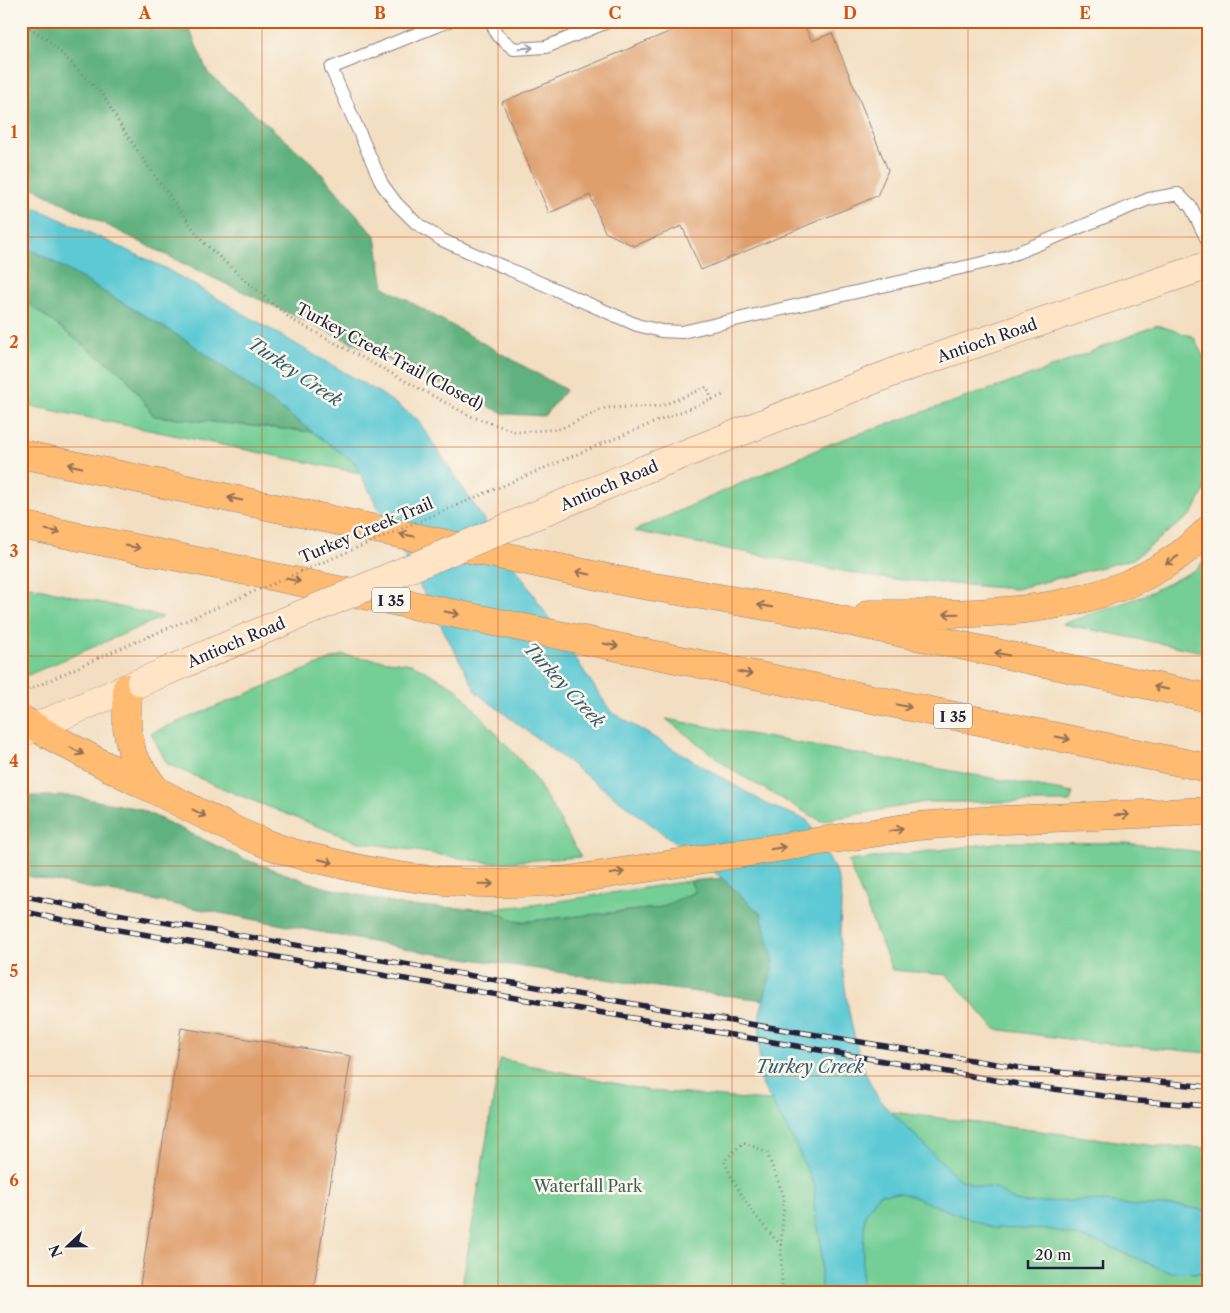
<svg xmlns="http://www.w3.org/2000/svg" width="1230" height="1313" font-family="'Libre Caslon Text',serif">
	<rect width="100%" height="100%" fill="#fbf7ec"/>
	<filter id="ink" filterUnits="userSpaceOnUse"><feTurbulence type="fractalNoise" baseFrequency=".02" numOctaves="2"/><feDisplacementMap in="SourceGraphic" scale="10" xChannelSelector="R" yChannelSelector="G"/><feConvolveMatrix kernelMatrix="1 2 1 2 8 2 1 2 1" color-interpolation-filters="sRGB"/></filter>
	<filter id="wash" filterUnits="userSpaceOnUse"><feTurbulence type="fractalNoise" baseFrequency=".0096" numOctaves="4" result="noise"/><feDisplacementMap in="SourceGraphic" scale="20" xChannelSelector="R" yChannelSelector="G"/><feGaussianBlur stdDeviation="1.12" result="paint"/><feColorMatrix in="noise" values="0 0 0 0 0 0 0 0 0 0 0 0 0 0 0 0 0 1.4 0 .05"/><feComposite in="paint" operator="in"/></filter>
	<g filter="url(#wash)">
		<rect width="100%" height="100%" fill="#f3dec1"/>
		<path fill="#74ce95" stroke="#4b7868" d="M 21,298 L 125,376 L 154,416 L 313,432 L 354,462 L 360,473 L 21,404 Z
			M 1157,325 L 1194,337 L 1209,369 L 1209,481 L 1193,513 L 1133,559 L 1016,589 L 880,578 L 634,531 L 832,443 L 1038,373 Z
			M 1209,554 L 1209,653 L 1062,624 L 1143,596 L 1197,569 Z
			M 21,584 L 163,617 L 21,678 Z
			M 342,655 L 412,664 L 456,688 L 534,776 L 581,857 L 490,863 L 355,841 L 236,794 L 167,764 L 151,733 Z
			M 666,719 L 1073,793 L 1070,802 L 925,802 L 821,821 L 735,772 Z
			M 1003,842 L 1126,843 L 1209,853 L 1209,1053 L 1089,1042 L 995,1029 L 947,975 L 892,970 L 848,861 Z
			M 690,881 L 696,892 L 658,908 L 519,922 L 487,909 L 533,905 Z
			M 500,1059 L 652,1091 L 885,1111 L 1155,1146 L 1209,1148 L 1209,1292 L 461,1292 Z"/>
		<path fill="#5fb17e" stroke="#406a5c" d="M 21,21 L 186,21 L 208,73 L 314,165 L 376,237 L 384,287 L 566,390 L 544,416 L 505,414 L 196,270 L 21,182 Z
			M 21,245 L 54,262 L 189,342 L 313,432 L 154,416 L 125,376 L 21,298 Z
			M 21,796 L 72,796 L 140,809 L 244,859 L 320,886 L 406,906 L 487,909 L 519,922 L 658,908 L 695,892 L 690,881 L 722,878 L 761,914 L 774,962 L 764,1000 L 664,988 L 424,952 L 21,875 Z"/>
		<path fill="#5cc9d4" stroke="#3f7688" d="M 21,201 L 163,267 L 380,393 L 417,419 L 611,712 L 768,805 L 807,820 C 815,835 839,872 840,885 C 842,902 840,919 840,935 C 842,980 854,1070 883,1104 L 959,1179 L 978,1186 L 995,1188 L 1015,1201 L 1027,1203 L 1088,1200 L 1135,1206 L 1181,1206 L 1209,1211 L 1209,1273 L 1168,1272 L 1104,1244 L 1054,1230 L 992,1228 L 911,1196 L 899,1193 L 879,1194 L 865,1215 L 861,1292 L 821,1292 L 821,1242 L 814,1207 L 815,1186 L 793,1140 L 759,1079 L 760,1013 L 774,962 L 761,914 L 722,878 L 477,693 L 354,462 L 189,342 L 54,262 L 21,245 Z"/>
		<g id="blocks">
			<path fill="#df9f6d" d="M 695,21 L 802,21 L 812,41 L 832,33 L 888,170 L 877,196 L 701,270 L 682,226 L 634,246 L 605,232 L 590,195 L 549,213 L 502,102 Z
				M 181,1028 L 351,1056 L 313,1292 L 139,1292 Z"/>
		</g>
	</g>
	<g filter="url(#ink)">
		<use href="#blocks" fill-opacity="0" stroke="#8a807e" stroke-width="1"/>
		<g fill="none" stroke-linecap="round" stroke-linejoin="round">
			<g stroke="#8a807e" stroke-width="14">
				<path id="service" d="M 449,21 L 331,68 L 382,184 L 396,203 L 416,223 L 442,240 L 637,325 L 661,331 L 682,332 L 1004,258 L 1149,199 L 1178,194 L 1191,207 L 1209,244
					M 491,21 L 497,35 L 514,49 L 546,47 L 610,21"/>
			</g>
			<g stroke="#8a807e" stroke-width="29">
				<path id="secondary" d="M 643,470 L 907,367 L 1209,265
					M 21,733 L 141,682"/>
			</g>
			<g stroke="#8a807e" stroke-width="29">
				<path id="motorway" d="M 21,454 L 631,583 L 813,614 L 1209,698
					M 21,525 L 1209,768
					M 869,614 C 985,614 1122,620 1209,529
					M 127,688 L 127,728 L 133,757 L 155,789
					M 21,719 C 65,745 109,768 155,790 C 195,810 235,833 278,848 C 293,854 310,857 326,861 C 408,882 485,888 569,880 L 918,826 L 981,821 L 1209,811"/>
			</g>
			<path stroke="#8a807e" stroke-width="3" stroke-dasharray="1 4" stroke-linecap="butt" d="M 21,22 L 48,40 L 103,95 L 121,126 L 152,172 L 203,242 L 246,281 L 291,319 L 470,416 L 517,432 L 560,429 L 605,408 L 661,406 L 707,387 L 712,400
				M 601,444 L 723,395
				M 24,692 L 98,658
				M 781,1245 C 757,1221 738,1193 724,1161 L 744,1142 L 767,1153 L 784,1197 L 781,1245 L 782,1292"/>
			<use href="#service" stroke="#fff" stroke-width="12"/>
			<use href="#secondary" stroke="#ffe4c6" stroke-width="28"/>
			<use href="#motorway" stroke="#febb71" stroke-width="28"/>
			<g stroke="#22223b" stroke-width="5.5">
				<path id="rail" d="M 21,895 L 77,907 L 743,1023 L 1027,1069 L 1209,1087
					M 21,911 L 72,922 L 1018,1084 L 1139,1101 L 1209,1106"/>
			</g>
			<use href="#rail" stroke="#fbf7ec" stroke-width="4" stroke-dasharray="11" stroke-linecap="butt"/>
			<g stroke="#8a807e" stroke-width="29" stroke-linecap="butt">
				<path id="secondary-bridge" d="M 141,682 L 643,470"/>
			</g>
			<path stroke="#8a807e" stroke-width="3" stroke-dasharray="1 4" stroke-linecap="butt" d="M 98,658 L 601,444"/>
			<use href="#secondary-bridge" stroke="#ffe4c6" stroke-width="28"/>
		</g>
		<defs><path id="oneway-shaft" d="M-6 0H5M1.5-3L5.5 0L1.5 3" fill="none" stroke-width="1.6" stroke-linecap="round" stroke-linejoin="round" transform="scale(1.25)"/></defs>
		<use stroke="#9c9ca7" href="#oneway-shaft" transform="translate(526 48) rotate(-4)"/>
		<g stroke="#906e56">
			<use href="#oneway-shaft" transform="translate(75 466) rotate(-168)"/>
			<use href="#oneway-shaft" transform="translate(235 499) rotate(-168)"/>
			<use href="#oneway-shaft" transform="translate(53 531) rotate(10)"/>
			<use href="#oneway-shaft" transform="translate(407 535) rotate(-168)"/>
			<use href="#oneway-shaft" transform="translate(133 547) rotate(12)"/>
			<use href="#oneway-shaft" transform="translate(1172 560) rotate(146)"/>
			<use href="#oneway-shaft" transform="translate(583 573) rotate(-168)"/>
			<use href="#oneway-shaft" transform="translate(293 580) rotate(12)"/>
			<use href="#oneway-shaft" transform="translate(765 606) rotate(-170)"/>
			<use href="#oneway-shaft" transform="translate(452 613) rotate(12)"/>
			<use href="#oneway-shaft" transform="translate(951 614) rotate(179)"/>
			<use href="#oneway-shaft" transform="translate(611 645) rotate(12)"/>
			<use href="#oneway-shaft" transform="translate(1002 654) rotate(-168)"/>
			<use href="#oneway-shaft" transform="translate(745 673) rotate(12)"/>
			<use href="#oneway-shaft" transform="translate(1161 688) rotate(-168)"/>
			<use href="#oneway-shaft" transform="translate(904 706) rotate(12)"/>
			<use href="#oneway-shaft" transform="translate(1063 738) rotate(12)"/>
			<use href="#oneway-shaft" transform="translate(77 751) rotate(30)"/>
			<use href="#oneway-shaft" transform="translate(199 813) rotate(28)"/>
			<use href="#oneway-shaft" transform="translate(1122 815) rotate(-2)"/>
			<use href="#oneway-shaft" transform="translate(896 830) rotate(-9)"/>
			<use href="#oneway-shaft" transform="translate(778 848) rotate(-9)"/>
			<use href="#oneway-shaft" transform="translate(326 861) rotate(14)"/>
			<use href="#oneway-shaft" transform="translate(617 873) rotate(-9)"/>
			<use href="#oneway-shaft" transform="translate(486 884) rotate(1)"/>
		</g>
	</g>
	<path fill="none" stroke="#d45411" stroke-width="1" stroke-opacity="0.55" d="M 262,21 L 262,1292M 498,21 L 498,1292M 732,21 L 732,1292M 968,21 L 968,1292M 21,237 L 1209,237M 21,447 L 1209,447M 21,656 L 1209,656M 21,866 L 1209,866M 21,1076 L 1209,1076"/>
	<g text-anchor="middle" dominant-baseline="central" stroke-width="5" stroke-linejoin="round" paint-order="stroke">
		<g fill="#fbf7ec" stroke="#636270" stroke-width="1">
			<rect x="372" y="587.5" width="38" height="25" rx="4"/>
			<rect x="934" y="703.5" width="38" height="25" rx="4"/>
		</g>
		<g font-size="15" font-weight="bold" fill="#22223b">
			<text x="391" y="600">I 35</text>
			<text x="953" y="716">I 35</text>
		</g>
		<g font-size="16" fill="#22223b" stroke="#fbf7ec">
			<text transform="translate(987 340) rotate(-19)">Antioch Road</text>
			<text transform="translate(390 356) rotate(28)">Turkey Creek Trail (Closed)</text>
			<text transform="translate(609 485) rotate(-23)">Antioch Road</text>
			<text transform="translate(366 530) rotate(-23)">Turkey Creek Trail</text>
			<text transform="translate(236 642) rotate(-23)">Antioch Road</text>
		</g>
		<g font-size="16" fill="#3f5e5a" stroke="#fbf7ec">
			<text x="588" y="1186">Waterfall Park</text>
		</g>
		<g font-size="18" font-style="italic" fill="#365c71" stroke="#fbf7ec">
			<text transform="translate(295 372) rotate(34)">Turkey Creek</text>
			<text transform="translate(564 685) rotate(47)">Turkey Creek</text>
			<text x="810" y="1067">Turkey Creek</text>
		</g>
	</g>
	<rect width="1230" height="1313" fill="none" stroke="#fbf7ec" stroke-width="55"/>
	<g transform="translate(68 1246) rotate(248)" stroke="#fbf7ec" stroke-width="4" paint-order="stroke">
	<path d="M0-4L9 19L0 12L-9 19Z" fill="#22223b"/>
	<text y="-8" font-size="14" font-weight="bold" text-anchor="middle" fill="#22223b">N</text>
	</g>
	<path d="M1028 1260v8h75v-8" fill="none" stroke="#22223b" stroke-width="2.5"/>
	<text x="1035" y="1260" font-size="15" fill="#22223b" stroke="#fbf7ec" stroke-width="4" paint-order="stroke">20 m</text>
	<rect x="28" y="28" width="1174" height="1258" fill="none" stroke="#d45411" stroke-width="2"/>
	<g font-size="16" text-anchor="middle" font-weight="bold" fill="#d45411">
		<text x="145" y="19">A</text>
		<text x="380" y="19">B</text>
		<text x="615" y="19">C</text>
		<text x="850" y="19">D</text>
		<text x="1085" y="19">E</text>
		<text x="14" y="138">1</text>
		<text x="14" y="348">2</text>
		<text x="14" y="557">3</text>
		<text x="14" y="767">4</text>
		<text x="14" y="977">5</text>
		<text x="14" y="1186">6</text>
	</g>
</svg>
